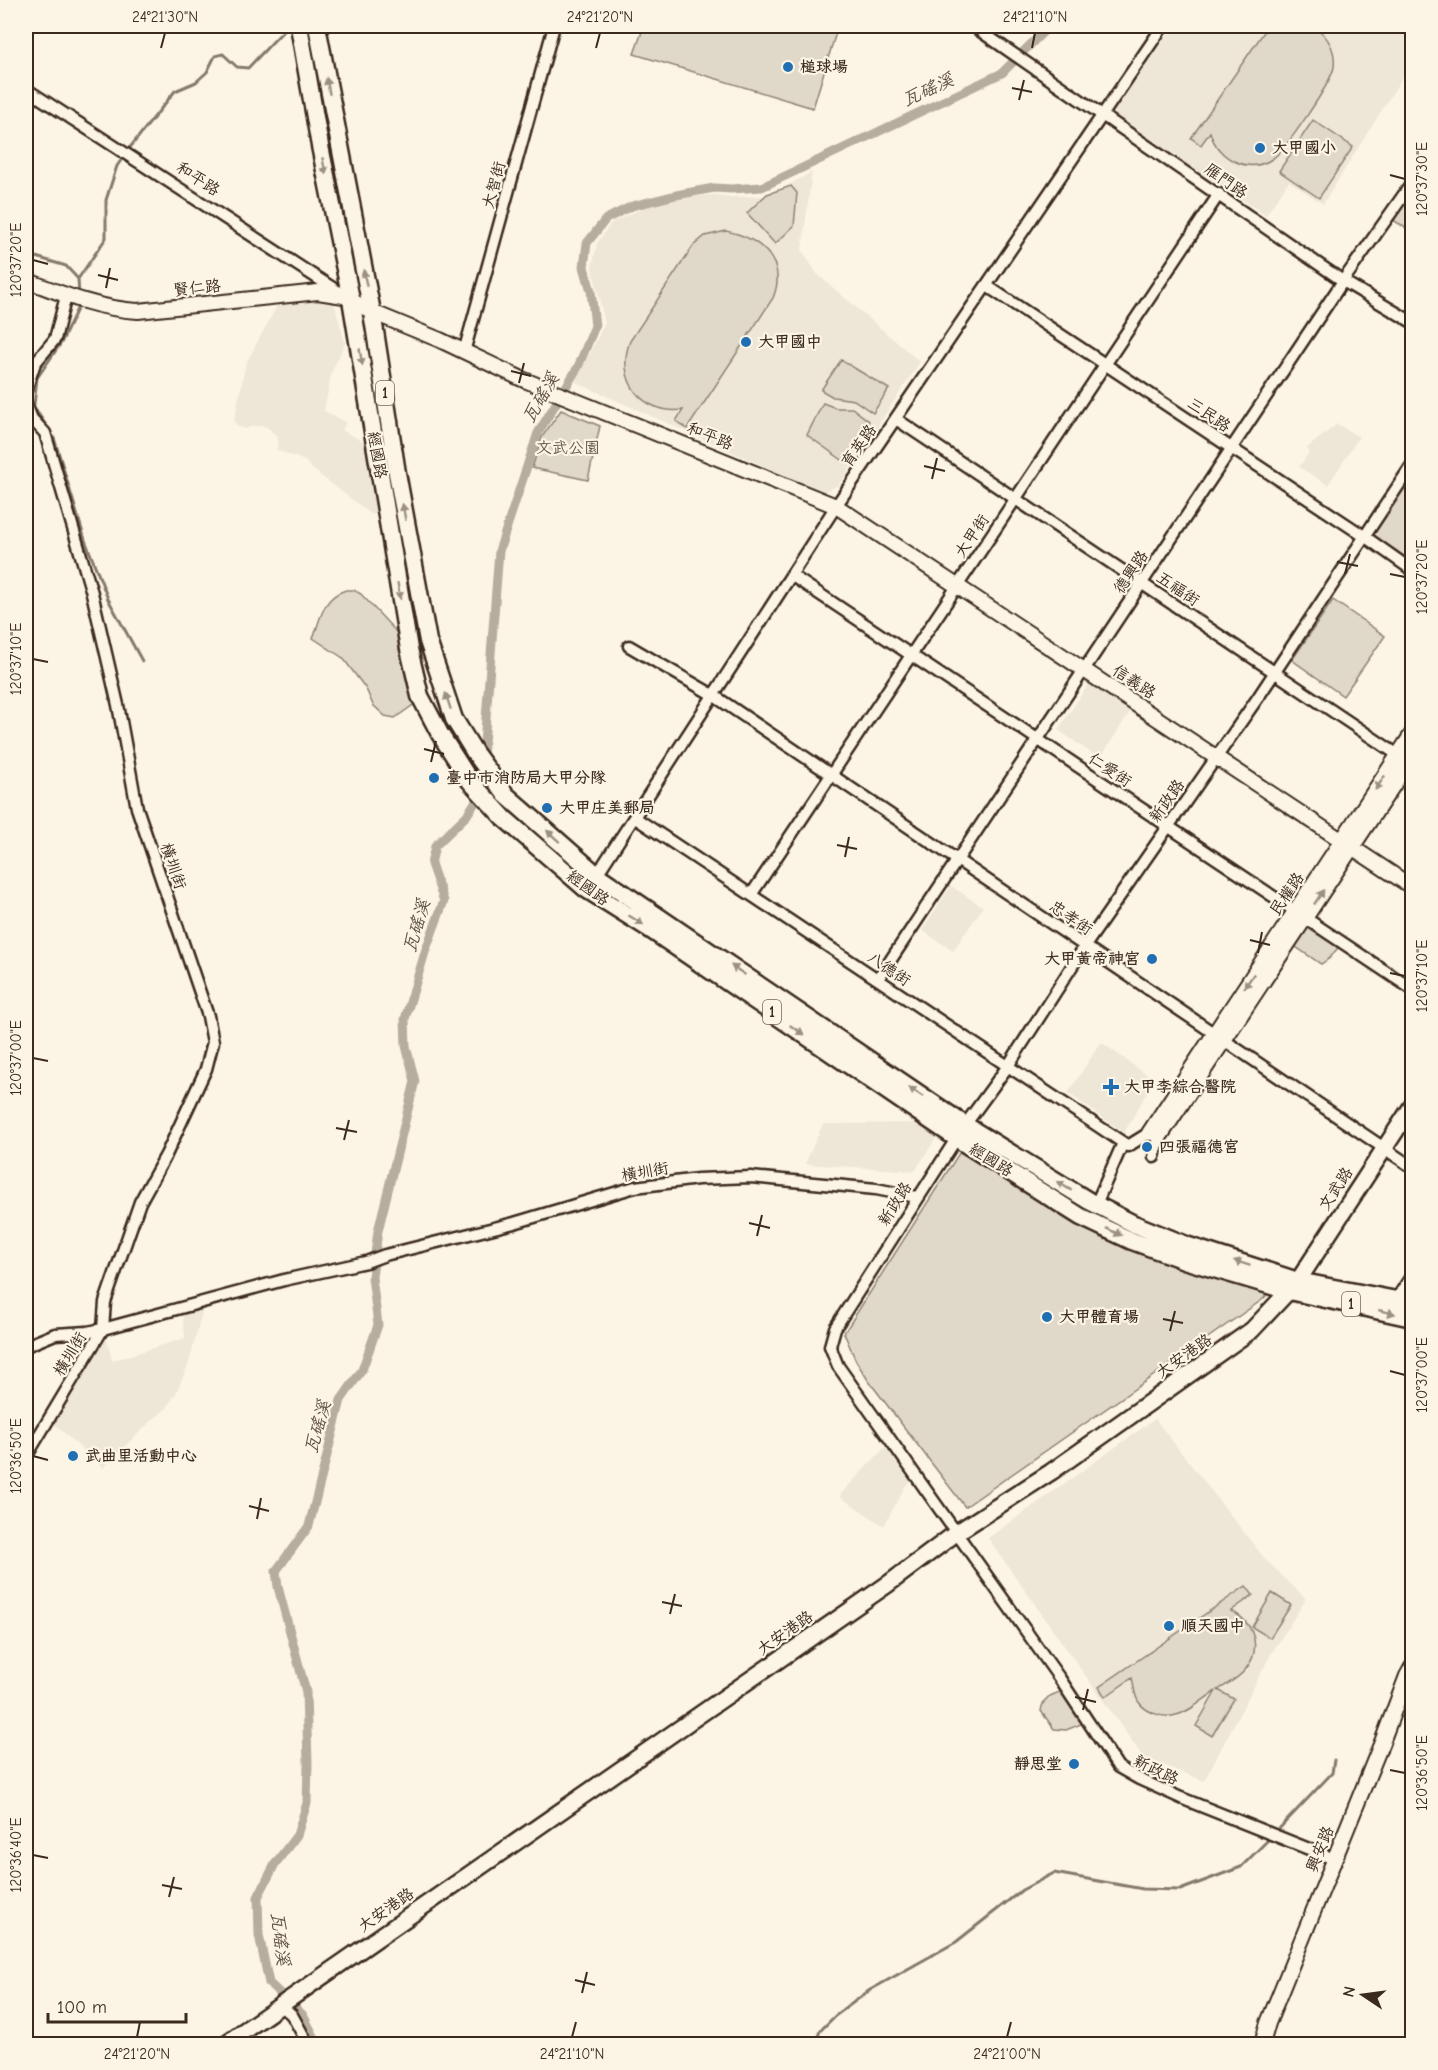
<svg xmlns="http://www.w3.org/2000/svg" width="1438" height="2070" font-family="'Comic Neue','LXGW WenKai TC',sans-serif">
	<rect width="100%" height="100%" fill="#fcf5e5"/>
	<filter id="ink" filterUnits="userSpaceOnUse"><feTurbulence type="fractalNoise" baseFrequency=".0167" numOctaves="2"/><feDisplacementMap in="SourceGraphic" scale="12" xChannelSelector="R" yChannelSelector="G"/><feConvolveMatrix kernelMatrix="1 2 1 2 8 2 1 2 1" color-interpolation-filters="sRGB"/></filter>
	<g filter="url(#ink)">
		<path fill="#eee6d6" d="M 1174,26 L 1412,26 L 1412,62 L 1323,204 L 1289,181 L 1266,215 L 1110,115 Z
			M 812,172 L 802,250 L 817,274 L 920,362 L 839,485 L 822,492 L 575,382 L 605,323 L 592,267 L 597,243 L 612,222 L 649,206 L 692,196 L 714,195 L 732,197 L 769,196 Z
			M 333,299 L 345,343 L 332,371 L 324,411 L 346,422 L 342,430 L 364,442 L 377,512 L 372,515 L 312,469 L 305,461 L 277,450 L 278,437 L 268,428 L 264,426 L 253,426 L 245,429 L 237,426 L 234,421 L 246,363 L 278,304 Z
			M 1337,424 L 1359,437 L 1328,485 L 1299,467 L 1310,451 L 1306,449 Z
			M 1094,676 L 1134,705 L 1100,759 L 1058,730 Z
			M 951,886 L 983,907 L 953,951 L 922,930 Z
			M 1101,1042 L 1154,1080 L 1124,1133 L 1068,1093 Z
			M 931,1123 L 941,1130 L 915,1171 L 805,1164 L 823,1124 Z
			M 204,1304 L 189,1363 L 176,1393 L 166,1409 L 152,1420 L 103,1468 L 50,1420 L 105,1331 L 112,1361 L 185,1338 L 182,1310 Z
			M 1155,1419 L 1265,1559 L 1306,1599 L 1271,1654 L 1204,1781 L 1143,1757 L 988,1538 Z
			M 889,1443 L 913,1479 L 906,1485 L 884,1526 L 839,1496 Z"/>
		<path fill="#e0d8c8" stroke="#8e8173" stroke-width="1.5" d="M 644,26 L 838,26 L 813,108 L 634,54 Z
			M 1268,26 L 1315,27 C 1328,36 1336,50 1334,67 C 1331,83 1286,150 1272,159 C 1247,175 1217,158 1210,132 L 1201,145 L 1191,138 Z
			M 1313,120 L 1353,147 L 1319,198 L 1279,171 Z
			M 791,186 L 797,193 L 794,226 L 775,244 L 747,213 L 767,194 Z
			M 1412,191 L 1412,232 L 1393,220 Z
			M 726,231 C 760,238 788,261 773,298 L 687,429 L 676,421 L 683,410 C 642,415 615,380 630,341 L 693,246 L 705,236 Z
			M 841,360 L 889,389 L 873,413 L 854,400 L 833,397 L 821,390 Z
			M 823,403 L 836,408 L 852,408 L 869,421 L 845,462 L 807,435 Z
			M 561,410 L 600,426 L 588,480 L 532,468 L 542,437 Z
			M 1412,475 L 1412,556 L 1410,560 L 1373,535 Z
			M 346,590 L 354,590 L 361,594 L 402,638 L 416,703 L 395,718 L 385,716 L 373,705 L 366,689 L 343,658 L 313,638 C 321,619 322,597 346,590 Z
			M 1333,600 L 1385,636 L 1343,696 L 1292,660 Z
			M 1308,922 L 1341,944 L 1330,958 L 1321,964 L 1293,945 Z
			M 963,1147 L 1056,1210 L 1102,1238 L 1165,1262 L 1267,1290 L 1267,1295 L 1262,1300 L 965,1507 L 868,1380 L 856,1361 L 844,1333 Z
			M 1246,1586 L 1253,1595 L 1231,1611 C 1254,1622 1263,1649 1245,1670 C 1239,1678 1227,1684 1218,1690 L 1234,1699 L 1212,1736 L 1196,1726 L 1216,1691 C 1203,1699 1190,1712 1176,1715 C 1163,1719 1145,1712 1138,1701 C 1134,1694 1134,1686 1132,1678 L 1105,1697 L 1099,1687 Z
			M 1272,1593 L 1291,1605 L 1270,1638 L 1252,1627 Z
			M 1063,1691 L 1084,1723 L 1066,1730 L 1054,1729 L 1041,1711 C 1043,1697 1051,1695 1063,1691 Z"/>
		<g fill="none" stroke-linecap="round" stroke-linejoin="round">
			<path stroke="#85796b" stroke-width="3" d="M 128,150 L 175,91 L 196,82 L 207,72 L 215,56 L 223,54 L 237,67 L 248,68 L 284,30 L 286,26
				M 26,254 L 66,266 L 78,279
				M 79,296 L 78,279 L 106,238 L 106,200 L 117,166 L 124,156
				M 34,407 L 54,438 L 85,540 L 108,599 L 142,661
				M 33,413 L 37,378 L 61,343 L 78,307 L 79,302
				M 1276,1832 L 1332,1773 L 1334,1760
				M 815,2044 L 820,2031 L 835,2016 L 870,1990 L 956,1942 L 1022,1890 L 1054,1873 L 1143,1889 L 1180,1890 L 1241,1867 L 1271,1837"/>
			<path stroke="#b7ad9e" stroke-width="9" d="M 318,2044 L 303,2015 L 269,1983 L 259,1935 L 258,1897 L 275,1864 L 297,1835 L 307,1803 L 308,1764 L 306,1692 L 278,1587 L 276,1571 L 309,1526 L 341,1400 L 362,1370 L 378,1325 L 372,1277 L 378,1231 L 415,1081 L 406,1046 L 405,1019 L 426,949 L 444,901 L 431,864 L 435,846 L 467,815 L 480,795 L 499,551 L 538,433 L 578,367 L 595,326 L 591,291 L 584,267 L 587,243 L 606,219 L 632,206 L 676,195 L 714,188 L 731,189 L 762,187 L 1002,73 L 1049,26"/>
			<g stroke="#3b2a1e" stroke-width="15">
				<path id="minor" d="M 973,26 L 1343,281 L 1412,322
					M 26,89 L 345,296
					M 987,286 L 1364,536 L 1412,570
					M 464,352 L 554,26
					M 26,390 L 35,363 L 55,339 L 66,296
					M 26,404 L 32,419 L 45,433 L 92,593 L 118,705 L 137,808 L 208,1016 L 213,1042 L 206,1069 L 166,1155 L 140,1202 L 105,1302 L 103,1329 L 26,1457
					M 896,419 L 1404,759
					M 791,575 L 1412,989
					M 629,646 L 713,695 L 1412,1167
					M 634,817 L 1128,1146 L 1149,1133 L 1159,1138 L 1154,1157
					M 594,879 L 836,506 L 1163,26
					M 751,895 L 1219,194
					M 878,979 L 1343,281 L 1412,183
					M 1096,1204 L 1123,1143
					M 1396,1300 L 1412,1275
					M 26,1346 L 55,1334 L 87,1332 L 103,1329 L 284,1280 L 366,1262 L 385,1255 L 514,1223 L 635,1187 L 698,1179 L 751,1177 L 876,1189 L 917,1197
					M 1334,1859 L 1181,1798 L 1139,1779 L 1118,1767 L 1060,1679 L 838,1366 L 830,1346 L 835,1328 L 965,1125 L 1008,1066 L 1085,946 L 1257,699 L 1412,465
					M 282,2006 L 292,2015 L 308,2044"/>
			</g>
			<g stroke="#3b2a1e" stroke-width="18">
				<path id="tertiary" d="M 26,280 C 62,294 99,309 138,311 L 318,292 L 344,296 L 372,312 L 440,340 L 522,379 L 836,506 L 1412,887
					M 1149,1133 L 1412,734
					M 1159,1138 L 1412,757
					M 1262,2044 L 1268,2023 L 1382,1742 L 1407,1676 L 1412,1667"/>
			</g>
			<g stroke="#3b2a1e" stroke-width="20">
				<path id="secondary" d="M 225,2044 L 888,1584 L 956,1533 L 1051,1472 L 1252,1330 L 1298,1281 L 1412,1106"/>
			</g>
			<g stroke="#3b2a1e" stroke-width="21">
				<path id="primary" d="M 299,26 L 320,146 L 351,299 L 409,649 L 420,696 L 440,734 L 470,781 L 504,818 L 586,889 L 648,928 L 956,1138 L 1081,1217 L 1132,1241 L 1184,1260 L 1289,1291 L 1412,1318
					M 317,26 L 372,312 L 397,473 L 428,641 L 454,719 L 475,753 L 506,795 L 597,875 L 965,1125 L 1089,1201 L 1134,1224 L 1186,1245 L 1298,1281 L 1412,1303"/>
			</g>
			<use href="#minor" stroke="#fcf5e5" stroke-width="10"/>
			<use href="#tertiary" stroke="#fcf5e5" stroke-width="14"/>
			<use href="#secondary" stroke="#fcf5e5" stroke-width="15"/>
			<use href="#primary" stroke="#fcf5e5" stroke-width="16"/>
		</g>
		<defs><path id="oneway-solid" d="M-6-.8H1V-3.2L6.5 0L1 3.2V.8H-6Z" transform="scale(1.5)"/></defs>
		<g fill="#9c9082">
			<use href="#oneway-solid" transform="translate(328 86) rotate(-101)"/>
			<use href="#oneway-solid" transform="translate(324 166) rotate(79)"/>
			<use href="#oneway-solid" transform="translate(365 278) rotate(-101)"/>
			<use href="#oneway-solid" transform="translate(361 357) rotate(80)"/>
			<use href="#oneway-solid" transform="translate(404 512) rotate(-100)"/>
			<use href="#oneway-solid" transform="translate(399 591) rotate(80)"/>
			<use href="#oneway-solid" transform="translate(448 701) rotate(-108)"/>
			<use href="#oneway-solid" transform="translate(1380 783) rotate(124)"/>
			<use href="#oneway-solid" transform="translate(553 836) rotate(-138)"/>
			<use href="#oneway-solid" transform="translate(1319 897) rotate(-56)"/>
			<use href="#oneway-solid" transform="translate(636 920) rotate(32)"/>
			<use href="#oneway-solid" transform="translate(738 970) rotate(-146)"/>
			<use href="#oneway-solid" transform="translate(1249 981) rotate(124)"/>
			<use href="#oneway-solid" transform="translate(797 1030) rotate(34)"/>
			<use href="#oneway-solid" transform="translate(916 1092) rotate(-146)"/>
			<use href="#oneway-solid" transform="translate(1064 1186) rotate(-149)"/>
			<use href="#oneway-solid" transform="translate(1114 1232) rotate(25)"/>
			<use href="#oneway-solid" transform="translate(1242 1263) rotate(-162)"/>
			<use href="#oneway-solid" transform="translate(1387 1312) rotate(13)"/>
		</g>
	</g>
	<path fill="none" stroke="#3b2a1e" stroke-width="2" d="M 161,48 L 165,33M 596,48 L 600,33M 1032,48 L 1035,33M 1012,88 L 1032,92M 1019,100 L 1024,80M 1390,175 L 1405,179M 33,260 L 48,264M 98,275 L 118,280M 106,288 L 110,268M 511,371 L 531,376M 519,383 L 524,363M 924,466 L 945,471M 932,479 L 937,458M 1337,562 L 1358,566M 1345,574 L 1350,554M 1390,574 L 1405,577M 33,659 L 48,662M 424,749 L 444,754M 431,762 L 436,741M 837,845 L 857,849M 845,857 L 849,837M 1250,940 L 1270,945M 1258,953 L 1262,932M 1390,973 L 1405,976M 33,1058 L 48,1061M 336,1128 L 357,1132M 344,1140 L 349,1120M 749,1223 L 770,1228M 757,1236 L 762,1215M 1163,1319 L 1183,1323M 1170,1331 L 1175,1311M 1390,1371 L 1405,1375M 33,1456 L 48,1460M 249,1506 L 269,1511M 257,1519 L 261,1498M 662,1602 L 682,1606M 670,1614 L 675,1594M 1075,1697 L 1096,1702M 1083,1710 L 1088,1689M 1390,1770 L 1405,1773M 33,1855 L 48,1858M 162,1885 L 182,1889M 169,1897 L 174,1877M 575,1980 L 595,1985M 582,1993 L 587,1972M 137,2037 L 140,2022M 572,2037 L 576,2022M 1007,2037 L 1011,2022"/>
	<g fill="#1f6fb2" stroke="#fcf5e5" stroke-width="2">
		<circle cx="788" cy="67" r="6"/>
		<circle cx="1260" cy="148" r="6"/>
		<circle cx="746" cy="342" r="6"/>
		<circle cx="434" cy="778" r="6"/>
		<circle cx="547" cy="808" r="6"/>
		<circle cx="1152" cy="959" r="6"/>
		<path d="M1108 1078h6v6h6v6h-6v6h-6v-6h-6v-6h6z"/>
		<circle cx="1147" cy="1147" r="6"/>
		<circle cx="1047" cy="1317" r="6"/>
		<circle cx="73" cy="1456" r="6"/>
		<circle cx="1169" cy="1626" r="6"/>
		<circle cx="1074" cy="1764" r="6"/>
	</g>
	<g text-anchor="middle" dominant-baseline="central" stroke-width="4.5" stroke-linejoin="round" paint-order="stroke">
		<g fill="#fcf5e5" stroke="#75675a" stroke-width="1.5">
			<rect x="376" y="381" width="18" height="24" rx="4.5"/>
			<rect x="763" y="1000" width="18" height="24" rx="4.5"/>
			<rect x="1342" y="1292" width="18" height="24" rx="4.5"/>
		</g>
		<g font-size="15" font-weight="bold" fill="#3b2a1e">
			<text x="385" y="393">1</text>
			<text x="772" y="1012">1</text>
			<text x="1351" y="1304">1</text>
		</g>
		<g font-size="16" font-weight="bold" fill="#3b2a1e" stroke="#fcf5e5" text-anchor="start">
			<text x="800" y="67">槌球場</text>
			<text x="1272" y="148">大甲國小</text>
			<text x="758" y="342">大甲國中</text>
			<text x="446" y="778">臺中市消防局大甲分隊</text>
			<text x="559" y="808">大甲庄美郵局</text>
			<text x="1140" y="959" text-anchor="end">大甲黃帝神宮</text>
			<text x="1124" y="1087">大甲李綜合醫院</text>
			<text x="1159" y="1147">四張福德宮</text>
			<text x="1059" y="1317">大甲體育場</text>
			<text x="85" y="1456">武曲里活動中心</text>
			<text x="1181" y="1626">順天國中</text>
			<text x="1062" y="1764" text-anchor="end">靜思堂</text>
		</g>
		<g font-size="16" fill="#3b2a1e" stroke="#fcf5e5">
			<text transform="translate(198 179) rotate(33)">和平路</text>
			<text transform="translate(1226 181) rotate(35)">雁門路</text>
			<text transform="translate(494 185) rotate(-75)">大智街</text>
			<text transform="translate(197 288) rotate(-6)">賢仁路</text>
			<text transform="translate(1209 415) rotate(34)">三民路</text>
			<text transform="translate(710 436) rotate(22)">和平路</text>
			<text transform="translate(859 446) rotate(-55)">育英路</text>
			<text transform="translate(377 455) rotate(80)">經國路</text>
			<text transform="translate(972 536) rotate(-56)">大甲街</text>
			<text transform="translate(1131 572) rotate(-56)">德興路</text>
			<text transform="translate(1178 589) rotate(34)">五福街</text>
			<text transform="translate(1134 682) rotate(33)">信義路</text>
			<text transform="translate(1110 770) rotate(34)">仁愛街</text>
			<text transform="translate(1167 801) rotate(-55)">新政路</text>
			<text transform="translate(173 866) rotate(71)">橫圳街</text>
			<text transform="translate(588 888) rotate(36)">經國路</text>
			<text transform="translate(1287 894) rotate(-56)">民權路</text>
			<text transform="translate(1071 918) rotate(34)">忠孝街</text>
			<text transform="translate(889 969) rotate(34)">八德街</text>
			<text transform="translate(991 1160) rotate(32)">經國路</text>
			<text transform="translate(645 1172) rotate(-10)">橫圳街</text>
			<text transform="translate(1336 1189) rotate(-57)">文武路</text>
			<text transform="translate(895 1204) rotate(-58)">新政路</text>
			<text transform="translate(70 1354) rotate(-59)">橫圳街</text>
			<text transform="translate(1184 1356) rotate(-35)">大安港路</text>
			<text transform="translate(785 1633) rotate(-35)">大安港路</text>
			<text transform="translate(1156 1770) rotate(26)">新政路</text>
			<text transform="translate(1320 1849) rotate(-68)">興安路</text>
			<text transform="translate(386 1910) rotate(-35)">大安港路</text>
		</g>
		<g font-size="16" fill="#645648" stroke="#fcf5e5">
			<text x="568" y="448">文武公園</text>
		</g>
		<g font-size="18" font-style="italic" fill="#605144" stroke="#fcf5e5">
			<text transform="translate(928 90) rotate(-25)">瓦磘溪</text>
			<text transform="translate(541 398) rotate(-60)">瓦磘溪</text>
			<text transform="translate(417 926) rotate(-74)">瓦磘溪</text>
			<text transform="translate(318 1427) rotate(-75)">瓦磘溪</text>
			<text transform="translate(280 1939) rotate(83)">瓦磘溪</text>
		</g>
	</g>
	<rect width="1438" height="2070" fill="none" stroke="#fcf5e5" stroke-width="66"/>
	<g transform="translate(1363 1995) rotate(283)" stroke="#fcf5e5" stroke-width="4.5" paint-order="stroke">
	<path d="M0-4.5L10 22L0 15L-10 22Z" fill="#3b2a1e"/>
	<text y="-9" font-size="16" font-weight="bold" text-anchor="middle" fill="#3b2a1e">N</text>
	</g>
	<path d="M48 2013v9h138v-9" fill="none" stroke="#3b2a1e" stroke-width="3"/>
	<text x="57" y="2013" font-size="18" fill="#3b2a1e" stroke="#fcf5e5" stroke-width="4.5" paint-order="stroke">100 m</text>
	<rect x="33" y="33" width="1372" height="2004" fill="none" stroke="#3b2a1e" stroke-width="2"/>
	<g font-size="15" text-anchor="middle" fill="#3b2a1e">
		<text x="165" y="22">24°21'30"N</text>
		<text x="600" y="22">24°21'20"N</text>
		<text x="1035" y="22">24°21'10"N</text>
		<text transform="translate(1422 179) rotate(-90)" y="5">120°37'30"E</text>
		<text transform="translate(16 260) rotate(-90)" y="5">120°37'20"E</text>
		<text transform="translate(1422 577) rotate(-90)" y="5">120°37'20"E</text>
		<text transform="translate(16 659) rotate(-90)" y="5">120°37'10"E</text>
		<text transform="translate(1422 976) rotate(-90)" y="5">120°37'10"E</text>
		<text transform="translate(16 1058) rotate(-90)" y="5">120°37'00"E</text>
		<text transform="translate(1422 1375) rotate(-90)" y="5">120°37'00"E</text>
		<text transform="translate(16 1456) rotate(-90)" y="5">120°36'50"E</text>
		<text transform="translate(1422 1773) rotate(-90)" y="5">120°36'50"E</text>
		<text transform="translate(16 1855) rotate(-90)" y="5">120°36'40"E</text>
		<text x="137" y="2059">24°21'20"N</text>
		<text x="572" y="2059">24°21'10"N</text>
		<text x="1007" y="2059">24°21'00"N</text>
	</g>
</svg>
